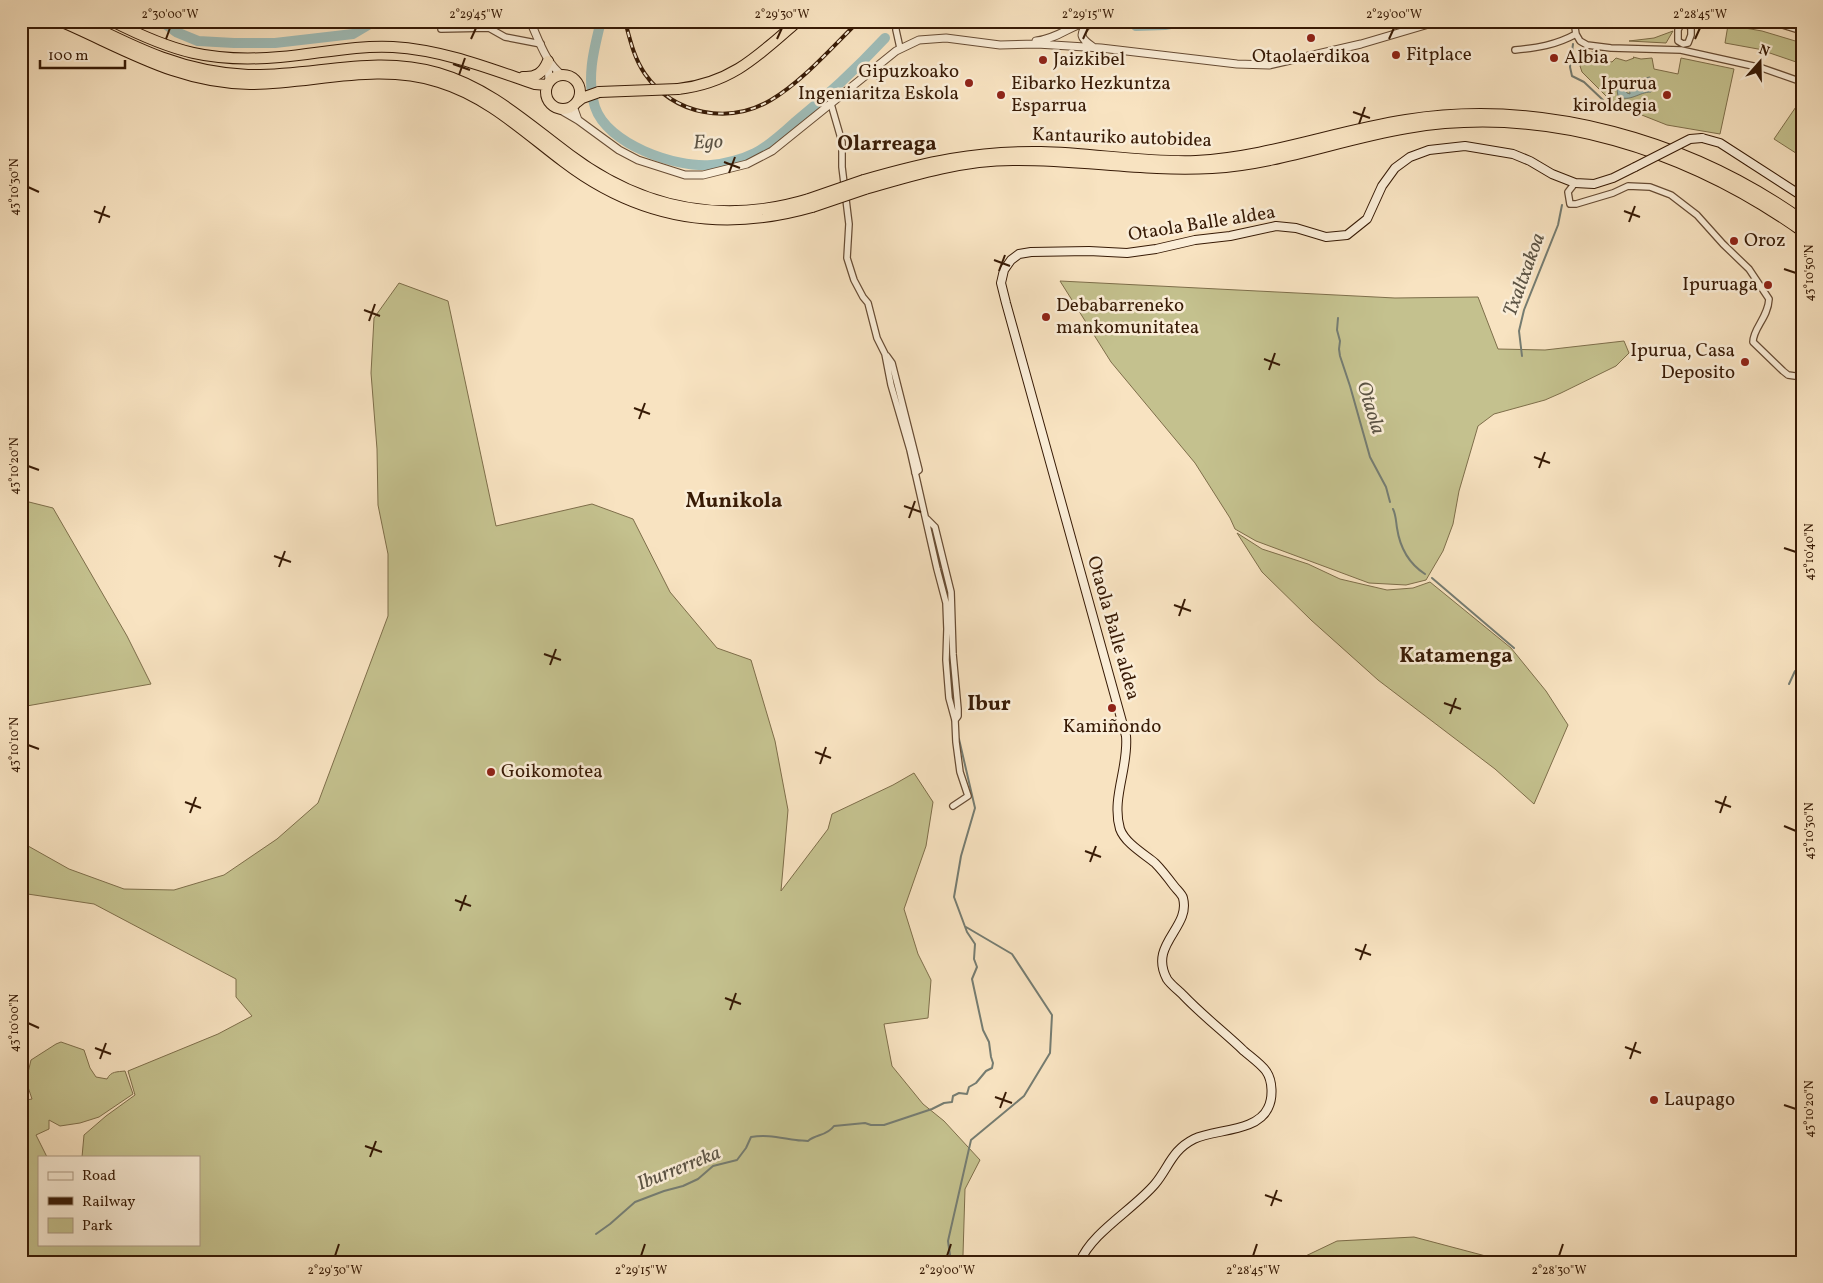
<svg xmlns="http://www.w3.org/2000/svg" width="1823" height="1283" font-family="Vollkorn,serif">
	<rect width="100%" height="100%" fill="#f8e3c1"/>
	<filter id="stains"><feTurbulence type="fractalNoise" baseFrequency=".004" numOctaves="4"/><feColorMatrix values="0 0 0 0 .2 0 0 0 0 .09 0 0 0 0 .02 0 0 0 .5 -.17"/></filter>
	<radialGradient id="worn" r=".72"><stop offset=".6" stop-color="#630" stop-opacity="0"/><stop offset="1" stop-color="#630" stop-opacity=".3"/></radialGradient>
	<path fill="#c4c18e" stroke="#7e6e4a" d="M 1728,25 L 1762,31 L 1802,43 L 1802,64 L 1758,49 L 1725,43 Z
		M 1673,31 L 1666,43 L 1629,41 L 1654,38 Z
		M 1592,52 C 1598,52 1603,52 1604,60 L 1612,62 L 1616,58 L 1626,61 L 1634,58 L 1633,57 L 1641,59 L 1652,58 L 1654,69 L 1678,74 L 1681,58 L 1734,69 L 1720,134 L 1667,125 L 1614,104 L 1582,72 L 1580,66 L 1587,54 Z
		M 1802,98 L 1802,157 L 1774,139 Z
		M 1060,281 L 1395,298 L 1478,297 L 1498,349 L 1545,350 L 1624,341 L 1629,353 L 1616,366 L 1561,393 L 1545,400 L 1494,414 L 1478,426 L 1459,491 L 1453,524 L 1443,551 L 1426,580 L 1406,585 L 1369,583 L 1256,541 L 1235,529 L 1230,518 L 1195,463 L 1111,362 Z
		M 399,283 L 448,301 L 496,526 L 592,504 L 633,519 L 670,592 L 717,648 L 751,660 L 775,741 L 788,810 L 781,891 L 828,829 L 832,814 L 893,785 L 914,773 L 933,802 L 926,846 L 904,909 L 918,954 L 931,980 L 928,1018 L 884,1024 L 892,1066 L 923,1104 L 944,1121 L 980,1160 L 965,1189 L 963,1255 L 955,1262 L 24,1262 L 27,1208 L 25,1125 L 21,1115 L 21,1101 L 32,1099 L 26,1081 L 31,1060 L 56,1044 L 61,1042 L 84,1050 L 90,1068 L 96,1077 L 107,1079 C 111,1071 117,1072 125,1071 L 133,1094 L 99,1117 L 80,1123 L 60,1126 L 49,1120 L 49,1129 L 36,1135 L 47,1157 L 39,1157 L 39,1244 L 199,1244 L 199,1157 L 82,1157 L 84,1135 L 106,1116 L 135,1095 L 128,1071 L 218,1034 L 252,1016 L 236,997 L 236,979 L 94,904 L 21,893 L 21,842 L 69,869 L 124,889 L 174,890 L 224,875 L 277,839 L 318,803 L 388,616 L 388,554 L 378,505 L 377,449 L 371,373 L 374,318 Z
		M 21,500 L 53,508 L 127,636 L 151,684 L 21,707 Z
		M 1237,533 L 1262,549 L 1308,564 L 1340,579 L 1387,590 L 1413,588 L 1430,582 L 1511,648 L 1546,691 L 1568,725 L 1534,804 L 1495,769 L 1378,680 L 1311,620 L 1262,572 Z
		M 1414,1237 L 1497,1259 L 1499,1262 L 1293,1262 L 1337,1241 Z"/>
	<path fill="#9fbdb9" stroke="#757c71" d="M 1650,77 L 1653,89 L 1651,92 C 1639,92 1629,103 1618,96 L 1617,90 L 1621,87 L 1625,88 L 1627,93 L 1630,94 L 1628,81 Z"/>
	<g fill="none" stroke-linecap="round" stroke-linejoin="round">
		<path stroke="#757c71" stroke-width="2" d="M 1573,44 L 1570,67 L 1572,76 L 1584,82 L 1603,100
			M 1338,318 L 1337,330 L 1340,341 L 1339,349 L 1340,356 L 1350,386 L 1370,457 L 1386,487 L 1390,502
			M 1522,356 L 1519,331 L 1524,310 L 1558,225 L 1562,205
			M 1393,509 C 1396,515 1396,522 1397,528 C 1400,548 1408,563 1425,574
			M 1432,578 L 1514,648
			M 1789,684 L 1795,671 L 1802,667
			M 596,1234 L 610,1224 L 635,1202 L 664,1191 L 683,1186 L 698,1179 L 713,1166 L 737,1160 L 746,1148 L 751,1137 C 767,1134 781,1138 796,1140 C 800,1141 804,1140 808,1141 C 816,1134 827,1136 834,1126 L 865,1123 L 871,1125 L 884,1125 L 932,1109 L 944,1103 L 952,1102 L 953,1096 L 959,1093 L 967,1094 L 969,1087 L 976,1083 L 986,1071 L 992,1068 L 993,1063 L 991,1057 L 989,1042 L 983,1030 L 972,979 L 977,967 L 974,959 L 975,944 L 967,932 L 954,897 L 961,856 L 975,808 L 959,739
			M 951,1262 L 948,1241 L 971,1140 L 1024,1096 L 1050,1053 L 1052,1015 L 1012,954 L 966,927"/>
		<path stroke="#9fbdb9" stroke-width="10" d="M 161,21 L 176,32 L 198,41 L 234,43 L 275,43 L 353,34 L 375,21
			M 601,21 C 594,49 586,78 595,107 C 607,144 675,168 711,165 C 725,164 743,159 755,153 C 769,146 782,134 794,123 C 826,97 857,68 885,38
			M 1136,26 L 1165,25 L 1187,21"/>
		<g stroke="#674c34" stroke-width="8">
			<path id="minor" d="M 896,21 L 896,30 L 900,48
				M 1574,21 L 1576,34 L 1580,41 L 1587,45 L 1611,48 L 1681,50 L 1762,68 L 1802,82
				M 1770,21 L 1802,31
				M 1686,23 L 1691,28 L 1691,35 L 1688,43 L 1683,44 L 1678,41 L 1678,30 L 1681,24 Z
				M 441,29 L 489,28 L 505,37 L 541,44
				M 1515,50 C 1537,48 1556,45 1576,34
				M 870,70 L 880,77
				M 831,104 L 842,142 L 842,167 L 849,224 L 847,258 L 854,280 L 863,297 L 868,303 L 877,338 L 885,354 L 891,385 L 910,450 L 937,569 L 946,603 L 947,629 L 946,660 L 949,698 L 955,720 L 956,742 L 960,772 L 968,796 L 953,806
				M 1575,183 L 1568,192 L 1570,204 L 1576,204 L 1613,193 L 1628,186 L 1650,187 L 1671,195 L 1697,215 L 1723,244 L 1749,269 L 1769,299 C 1768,318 1753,328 1753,342 L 1783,371 L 1788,375 L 1802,377
				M 887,356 L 892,363 L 919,470 L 915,473
				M 927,519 L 935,527 L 951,592 L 953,654 L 958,709 L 958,716 L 955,720"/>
		</g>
		<g stroke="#674c34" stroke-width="9">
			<path id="tertiary" d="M 530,21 C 539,40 545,62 562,75
				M 1090,22 C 1078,34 1080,38 1093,47
				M 1036,41 C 1058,39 1072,24 1091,21
				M 548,62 L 549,82
				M 573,106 L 578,120
				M 559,109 L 578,120 L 619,150 L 638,160 L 685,175 L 703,175 L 747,164 L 772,151 L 896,51 L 919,40 L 946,38 L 1000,45 L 1037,44 L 1101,48 L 1237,64 L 1269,65 L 1361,44 L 1439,21"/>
		</g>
		<g stroke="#371a05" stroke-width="10">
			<path id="secondary" d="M 1702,138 L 1720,143 L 1802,196
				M 1080,1262 C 1091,1233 1134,1209 1155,1184 C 1169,1167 1172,1150 1194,1139 C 1215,1129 1257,1132 1268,1108 C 1273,1098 1273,1081 1266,1071 C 1261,1064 1251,1057 1244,1051 C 1224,1032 1202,1015 1183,995 C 1178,990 1171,985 1167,979 C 1148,944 1191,928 1183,898 C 1182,894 1177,890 1174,886 C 1168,878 1162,870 1155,863 C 1144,854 1125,843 1120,829 C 1111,798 1129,767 1126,736 L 1006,303 L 1001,283 L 1004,270 L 1011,260 L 1019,254 L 1031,252 L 1089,251 L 1127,253 L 1156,249 L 1195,240 L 1230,236 L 1276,226 L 1296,228 L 1326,237 L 1347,235 L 1367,219 L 1382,186 L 1395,168 L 1410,157 L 1429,150 L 1465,146 L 1513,154 L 1530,161 L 1552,174 L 1575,183 L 1594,184 L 1613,178 L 1635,167"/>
		</g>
		<g stroke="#371a05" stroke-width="12">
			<path id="trunk" d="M 112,21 C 173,52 211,63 280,57 C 317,54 355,45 393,47 C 443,50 488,68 535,84 L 547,85
				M546 92a17 17 0 1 1 34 0a17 17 0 1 1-34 0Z
				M 523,77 C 536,78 543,73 548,61
				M 678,89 C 732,83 759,55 798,21
				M 577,102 L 582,98 L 599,92"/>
		</g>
		<g stroke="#371a05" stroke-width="12">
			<path id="motorway" d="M 60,21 C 125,49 177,83 250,84 C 313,84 376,62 439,82 C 488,97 524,132 564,162 C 639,219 721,233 812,207
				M 82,21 C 138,49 184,72 248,75 C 313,77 373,54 438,73 C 490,88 528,124 570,155 C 642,209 723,225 809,199
				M 864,180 C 926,162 975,151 1041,152 C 1093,153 1144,163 1196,161 C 1269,157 1335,131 1406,120 C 1542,98 1690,140 1802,220
				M 865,189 C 913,175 962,160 1013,160 C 1079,159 1145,172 1212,168 C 1279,164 1341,139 1407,128 C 1547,104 1688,150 1802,231"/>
		</g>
		<use href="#minor" stroke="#faedd7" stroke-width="5.5"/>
		<use href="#tertiary" stroke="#faedd7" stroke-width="7"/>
		<use href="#secondary" stroke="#faedd7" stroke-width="8"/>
		<use href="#trunk" stroke="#f8e3c1" stroke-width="10"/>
		<use href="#motorway" stroke="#f8e3c1" stroke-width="10"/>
		<g stroke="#371a05" stroke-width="4">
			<path id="rail" d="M 625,21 C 630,40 634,58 645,74 C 674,115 729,125 771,100 C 802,82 833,46 859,21"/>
		</g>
		<use href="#rail" stroke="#faedd7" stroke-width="2" stroke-dasharray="5.5" stroke-linecap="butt"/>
		<g stroke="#371a05" stroke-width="10" stroke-linecap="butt">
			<path id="secondary-bridge" d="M 1635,167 L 1690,139 L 1702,138"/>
		</g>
		<g stroke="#371a05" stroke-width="12" stroke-linecap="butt">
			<path id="trunk-bridge" d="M 599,92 L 678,89"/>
		</g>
		<g stroke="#371a05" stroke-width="12" stroke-linecap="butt">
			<path id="motorway-bridge" d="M 809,199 L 864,180
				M 812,207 L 865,189"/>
		</g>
		<use href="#secondary-bridge" stroke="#faedd7" stroke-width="8"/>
		<use href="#trunk-bridge" stroke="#f8e3c1" stroke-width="10"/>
		<use href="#motorway-bridge" stroke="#f8e3c1" stroke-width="10"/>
	</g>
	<path fill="none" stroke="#371a05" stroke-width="2" d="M 166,39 L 170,28M 471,39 L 476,28M 777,39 L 782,28M 1083,39 L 1088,28M 1389,39 L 1394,28M 1695,39 L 1700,28M 453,64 L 470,70M 459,75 L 465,58M 1353,112 L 1370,118M 1359,124 L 1365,107M 724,162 L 740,168M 729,173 L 735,157M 28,187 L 39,192M 94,211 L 110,217M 1624,211 L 1640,217M 1629,222 L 1635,206M 99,223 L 105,206M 994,260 L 1010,266M 1784,269 L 1796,273M 999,271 L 1005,255M 364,310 L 380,316M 369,321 L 375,304M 1264,359 L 1280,365M 1269,370 L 1275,353M 634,408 L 650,414M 639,419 L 645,403M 1534,457 L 1550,463M 28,466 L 39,470M 1539,468 L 1545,452M 904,506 L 921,512M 909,518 L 915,501M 1784,548 L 1796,552M 274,556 L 291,562M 279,567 L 285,551M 1174,605 L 1191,611M 1179,616 L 1185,599M 544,654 L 561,660M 550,665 L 556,649M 1444,703 L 1461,709M 1450,714 L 1456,698M 28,745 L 39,749M 815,752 L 831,758M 820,764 L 826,747M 1715,801 L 1731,807M 185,802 L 201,808M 190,813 L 196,797M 1720,813 L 1726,796M 1784,826 L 1796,831M 1085,851 L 1101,857M 1090,862 L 1096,846M 455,900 L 471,906M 460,911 L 466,895M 1355,949 L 1371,955M 1360,960 L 1366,944M 725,998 L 741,1004M 730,1010 L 736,993M 28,1023 L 39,1028M 1625,1047 L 1641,1053M 95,1048 L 111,1054M 100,1059 L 106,1043M 1630,1059 L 1636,1042M 995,1097 L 1012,1103M 1784,1105 L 1796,1109M 1000,1108 L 1006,1092M 365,1146 L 382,1152M 370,1157 L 376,1141M 1265,1195 L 1282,1201M 1271,1206 L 1277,1190M 335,1256 L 339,1244M 641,1256 L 645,1244M 947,1256 L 951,1244M 1253,1256 L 1257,1244M 1559,1256 L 1563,1244"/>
	<g fill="#8f2418" stroke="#faedd7" stroke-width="2">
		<circle cx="1311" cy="38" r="5"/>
		<circle cx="1396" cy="55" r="5"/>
		<circle cx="1554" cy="58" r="5"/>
		<circle cx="1043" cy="60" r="5"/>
		<circle cx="969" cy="83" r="5"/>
		<circle cx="1001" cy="95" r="5"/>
		<circle cx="1667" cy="95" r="5"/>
		<circle cx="1734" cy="241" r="5"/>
		<circle cx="1768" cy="285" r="5"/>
		<circle cx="1046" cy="317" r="5"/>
		<circle cx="1745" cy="362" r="5"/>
		<circle cx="1112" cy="708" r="5"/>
		<circle cx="491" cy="772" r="5"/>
		<circle cx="1654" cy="1100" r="5"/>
	</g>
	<g text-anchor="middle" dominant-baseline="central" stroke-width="5" stroke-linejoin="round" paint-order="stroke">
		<g font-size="19" fill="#371a05" stroke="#faedd7" text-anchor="start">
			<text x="1406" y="55">Fitplace</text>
			<text x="1311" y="57" text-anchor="middle">Otaolaerdikoa</text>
			<text x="1564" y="58">Albia</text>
			<text x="1053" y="60">Jaizkibel</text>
			<text x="959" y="72" text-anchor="end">Gipuzkoako<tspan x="959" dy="22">Ingeniaritza Eskola</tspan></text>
			<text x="1011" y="84">Eibarko Hezkuntza<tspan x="1011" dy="22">Esparrua</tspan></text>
			<text x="1657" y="84" text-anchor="end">Ipurua<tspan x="1657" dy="22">kiroldegia</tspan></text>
			<text x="1744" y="241">Oroz</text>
			<text x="1758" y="285" text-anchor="end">Ipuruaga</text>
			<text x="1056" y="306">Debabarreneko<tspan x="1056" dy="22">mankomunitatea</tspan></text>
			<text x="1735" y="351" text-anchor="end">Ipurua, Casa<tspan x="1735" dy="22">Deposito</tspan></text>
			<text x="1112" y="727" text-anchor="middle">Kamiñondo</text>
			<text x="501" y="772">Goikomotea</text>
			<text x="1664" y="1100">Laupago</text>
		</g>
		<g font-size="19" fill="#371a05" stroke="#faedd7">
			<text transform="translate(1122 138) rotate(2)">Kantauriko autobidea</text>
			<text transform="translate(1202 224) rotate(-9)">Otaola Balle aldea</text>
			<text transform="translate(1113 628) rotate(74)">Otaola Balle aldea</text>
		</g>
		<g font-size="20" font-style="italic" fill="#5b5344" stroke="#faedd7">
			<text transform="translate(708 143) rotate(-2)">Ego</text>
			<text transform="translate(1525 275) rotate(-70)">Txaltxakoa</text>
			<text transform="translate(1370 408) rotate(73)">Otaola</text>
			<text transform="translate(679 1169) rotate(-22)">Iburrerreka</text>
		</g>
		<g font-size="21" font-weight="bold" fill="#371a05" stroke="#faedd7">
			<text x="887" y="144">Olarreaga</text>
			<text x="734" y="501">Munikola</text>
			<text x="1456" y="656">Katamenga</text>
			<text x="989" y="704">Ibur</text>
		</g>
	</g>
	<rect width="1823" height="1283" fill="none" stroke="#f8e3c1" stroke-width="55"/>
	<rect x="38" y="1156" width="162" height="90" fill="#faedd7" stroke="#ac9983"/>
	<rect x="48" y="1172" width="25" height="8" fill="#faedd7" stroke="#ac9983"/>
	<text x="82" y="1180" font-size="15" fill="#371a05">Road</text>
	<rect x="48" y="1197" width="25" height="8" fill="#371a05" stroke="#ac9983"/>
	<text x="82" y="1206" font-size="15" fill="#371a05">Railway</text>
	<rect x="48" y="1218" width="25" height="15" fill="#c4c18e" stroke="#ac9983"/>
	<text x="82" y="1230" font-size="15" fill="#371a05">Park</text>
	<g transform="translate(1760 62) rotate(20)" stroke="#faedd7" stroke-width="4" paint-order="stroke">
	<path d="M0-4L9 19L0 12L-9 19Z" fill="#371a05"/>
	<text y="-8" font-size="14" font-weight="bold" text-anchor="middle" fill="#371a05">N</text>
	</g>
	<path d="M40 60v8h85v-8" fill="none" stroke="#371a05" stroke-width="2.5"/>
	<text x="48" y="60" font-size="15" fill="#371a05" stroke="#faedd7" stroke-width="4" paint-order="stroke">100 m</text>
	<rect x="28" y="28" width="1768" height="1228" fill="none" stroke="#371a05" stroke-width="2"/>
	<g font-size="12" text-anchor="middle" fill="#371a05">
		<text x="170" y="18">2°30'00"W</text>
		<text x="476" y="18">2°29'45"W</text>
		<text x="782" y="18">2°29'30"W</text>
		<text x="1088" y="18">2°29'15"W</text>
		<text x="1394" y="18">2°29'00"W</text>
		<text x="1700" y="18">2°28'45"W</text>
		<text transform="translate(14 187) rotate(-90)" y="4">43°10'30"N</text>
		<text transform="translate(1809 273) rotate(-90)" y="4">43°10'50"N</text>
		<text transform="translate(14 466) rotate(-90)" y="4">43°10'20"N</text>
		<text transform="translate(1809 552) rotate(-90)" y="4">43°10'40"N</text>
		<text transform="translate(14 745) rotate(-90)" y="4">43°10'10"N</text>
		<text transform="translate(1809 831) rotate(-90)" y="4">43°10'30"N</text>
		<text transform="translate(14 1023) rotate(-90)" y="4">43°10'00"N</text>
		<text transform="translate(1809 1109) rotate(-90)" y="4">43°10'20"N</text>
		<text x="335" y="1274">2°29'30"W</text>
		<text x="641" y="1274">2°29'15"W</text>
		<text x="947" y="1274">2°29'00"W</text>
		<text x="1253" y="1274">2°28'45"W</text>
		<text x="1559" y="1274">2°28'30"W</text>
	</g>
	<rect width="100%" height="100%" filter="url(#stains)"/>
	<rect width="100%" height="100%" fill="url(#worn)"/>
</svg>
